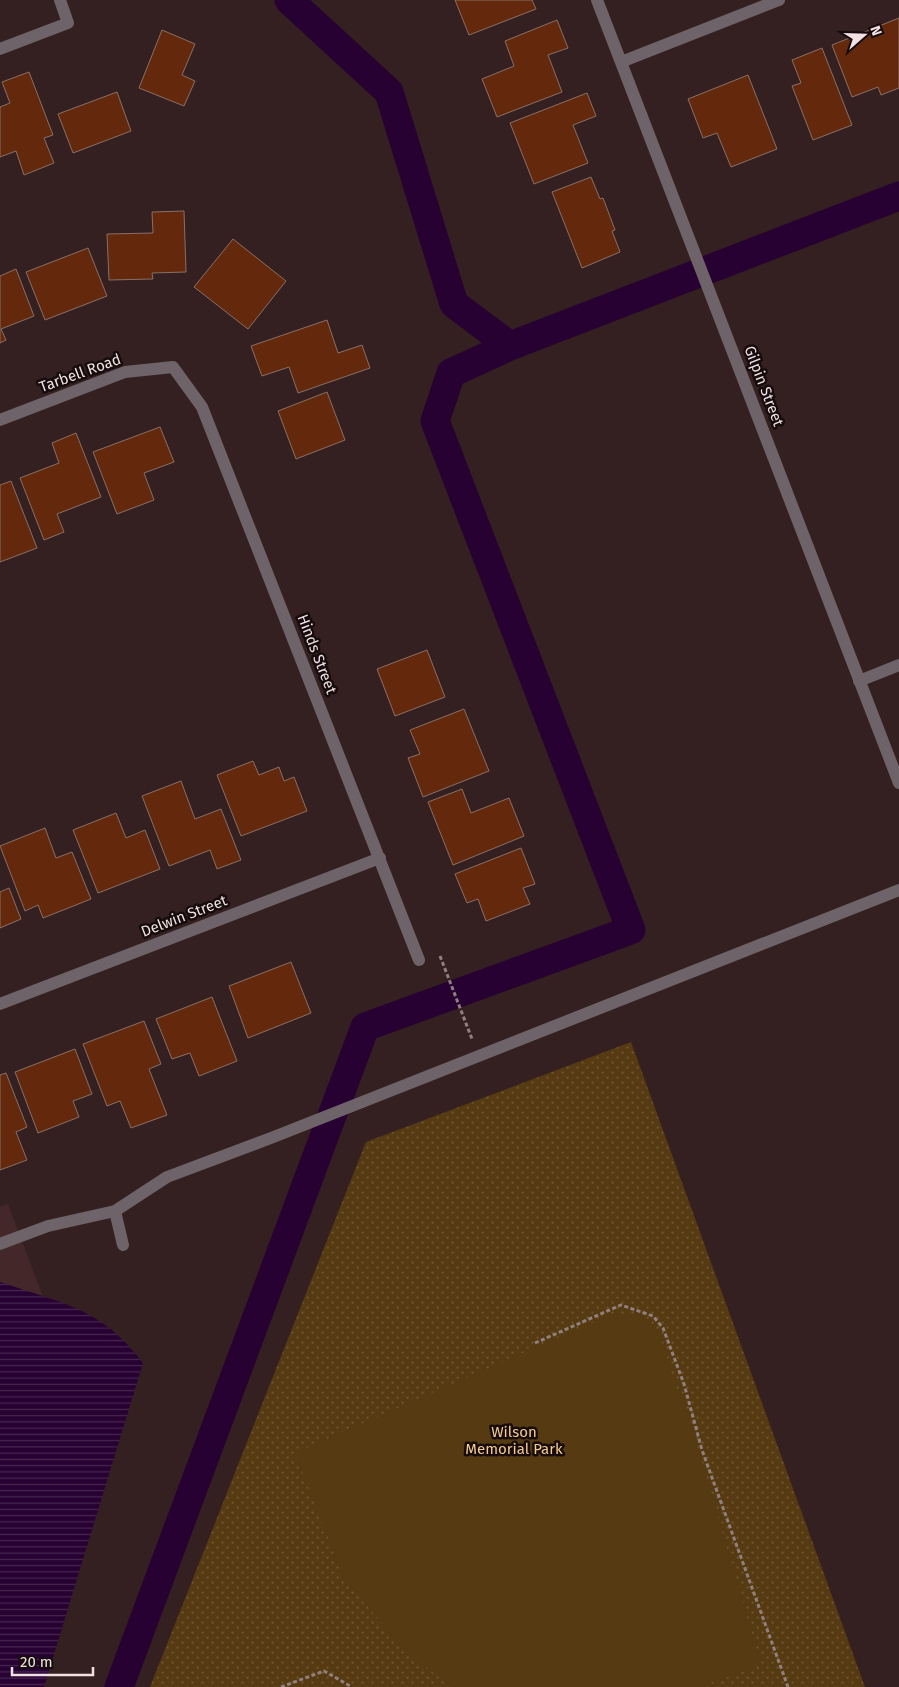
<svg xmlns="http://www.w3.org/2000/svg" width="899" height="1687" font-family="'Fira Sans',sans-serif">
	<defs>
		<pattern id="park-dots" width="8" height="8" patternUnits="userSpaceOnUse" patternTransform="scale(1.25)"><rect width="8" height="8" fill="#563a11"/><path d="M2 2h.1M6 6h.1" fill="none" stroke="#6f5633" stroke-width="1.8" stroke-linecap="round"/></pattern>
		<pattern id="water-rules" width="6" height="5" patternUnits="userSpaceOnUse" patternTransform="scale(1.25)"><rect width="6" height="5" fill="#260132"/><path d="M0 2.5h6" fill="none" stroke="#46264f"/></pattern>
	</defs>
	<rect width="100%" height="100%" fill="#352021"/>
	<path fill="#432729" d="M 8,1204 L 43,1297 L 0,1282 L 0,1207 Z"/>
	<path fill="url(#park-dots)" d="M 631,1042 L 865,1687 L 150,1687 L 366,1142 Z"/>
	<path fill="#563a11" d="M 612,1314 C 624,1315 640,1314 650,1322 C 663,1331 671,1375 676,1390 L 681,1390 L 761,1665 L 698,1687 L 456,1687 L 443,1681 L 401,1645 L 344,1579 L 295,1453 Z"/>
	<path fill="url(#water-rules)" d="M 0,1282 C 61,1303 102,1308 143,1363 L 44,1687 L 0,1687 Z"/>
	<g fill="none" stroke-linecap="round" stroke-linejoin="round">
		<path stroke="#260132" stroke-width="29" d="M 289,0 L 389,92 L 454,304 L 510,346 L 899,196
			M 119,1687 L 365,1027 L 631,930 L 435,421 L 451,373 L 510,346"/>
	</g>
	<path fill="#64290c" stroke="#887066" d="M 455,0 L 532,0 L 536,9 L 469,35 Z
		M 899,18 L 899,88 L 881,95 L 878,87 L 852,97 L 832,45 Z
		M 557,20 L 568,48 L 548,55 L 562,92 L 497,117 L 482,79 L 514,66 L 505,41 Z
		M 162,30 L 195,44 L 182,75 L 195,81 L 184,106 L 139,88 Z
		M 822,48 L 852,125 L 813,140 L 792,86 L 801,83 L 792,60 Z
		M 29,72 L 53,135 L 44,138 L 54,163 L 24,175 L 16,151 L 0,157 L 0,107 L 10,103 L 2,82 Z
		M 748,75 L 777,149 L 731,167 L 717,133 L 703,138 L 688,99 Z
		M 117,92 L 131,131 L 73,153 L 58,114 Z
		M 587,93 L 596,116 L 573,125 L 588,163 L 534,184 L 510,123 Z
		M 591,177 L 600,199 L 603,198 L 615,230 L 612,231 L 620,252 L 582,268 L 552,192 Z
		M 184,211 L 186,272 L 152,273 L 153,279 L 109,280 L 107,234 L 153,233 L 152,212 Z
		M 233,239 L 286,281 L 248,329 L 194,287 Z
		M 88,248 L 107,296 L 45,320 L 26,272 Z
		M 16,269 L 34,316 L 1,329 L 6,340 L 0,343 L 0,276 Z
		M 327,320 L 338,353 L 362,345 L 370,368 L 298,393 L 289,367 L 262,376 L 251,346 Z
		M 327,392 L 345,440 L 296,459 L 278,411 Z
		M 160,427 L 174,462 L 144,473 L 154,500 L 117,514 L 93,452 Z
		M 76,433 L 101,497 L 57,514 L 64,532 L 44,540 L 20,478 L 59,463 L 52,443 Z
		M 11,481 L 37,548 L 0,562 L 0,485 Z
		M 427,650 L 445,697 L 395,716 L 377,669 Z
		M 464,709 L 489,771 L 423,797 L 408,758 L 420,754 L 410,730 Z
		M 253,761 L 259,775 L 279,767 L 284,781 L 294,777 L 307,811 L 241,836 L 217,775 Z
		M 181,781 L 195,819 L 221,809 L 241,860 L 217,869 L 210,850 L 169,866 L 142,796 Z
		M 462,789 L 471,813 L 509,798 L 524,836 L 453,865 L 428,802 Z
		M 116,813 L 126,838 L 145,830 L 160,869 L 98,893 L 73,830 Z
		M 45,828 L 56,858 L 72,852 L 91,899 L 43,918 L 38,905 L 25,911 L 0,846 Z
		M 521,848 L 535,884 L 523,888 L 530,904 L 486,921 L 478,899 L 467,903 L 455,874 Z
		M 9,888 L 21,919 L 0,928 L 0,892 Z
		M 291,962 L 311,1013 L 248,1038 L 229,986 Z
		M 212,997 L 237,1061 L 199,1076 L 190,1053 L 172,1059 L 156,1019 Z
		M 144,1021 L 161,1064 L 149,1069 L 167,1115 L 131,1128 L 120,1101 L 107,1106 L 83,1044 Z
		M 75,1049 L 92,1094 L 73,1101 L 79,1117 L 38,1133 L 15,1072 Z
		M 6,1073 L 27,1127 L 16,1132 L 27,1160 L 0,1170 L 0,1075 Z"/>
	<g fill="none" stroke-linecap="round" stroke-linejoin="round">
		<path stroke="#927f80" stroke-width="3" stroke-dasharray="4 2.5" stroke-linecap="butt" d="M 440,956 L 472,1039
			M 535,1343 L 621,1305 L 653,1316 L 663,1328 L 684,1384 L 702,1450 L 788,1687
			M 281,1687 L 324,1671 L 352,1687"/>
		<path stroke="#6d6368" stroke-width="12" d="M 597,0 L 899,783
			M 0,49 L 68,23 L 60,0
			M 621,62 L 779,0
			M 0,420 L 125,372 L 173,367 L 202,407 L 419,960
			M 859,681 L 899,665
			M 0,1004 L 380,858
			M 0,1244 L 48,1226 L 115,1211
			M 123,1245 L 115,1211 L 167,1177 L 271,1138 L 899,890"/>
	</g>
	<g text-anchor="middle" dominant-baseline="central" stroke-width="5" stroke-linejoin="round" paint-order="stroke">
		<g font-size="15" fill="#f1e1e2" stroke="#160c0d">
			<text transform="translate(80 373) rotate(-20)">Tarbell Road</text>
			<text transform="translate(764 386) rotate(69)">Gilpin Street</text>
			<text transform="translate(317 654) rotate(69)">Hinds Street</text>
			<text transform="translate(184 916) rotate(-21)">Delwin Street</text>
		</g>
		<g font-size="15" fill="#f5c990" stroke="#160c0d">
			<text x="514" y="1432">Wilson<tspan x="514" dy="17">Memorial Park</tspan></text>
		</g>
	</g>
	<g transform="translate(864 35) rotate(70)" stroke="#160c0d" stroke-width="4" paint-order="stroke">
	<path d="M0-4L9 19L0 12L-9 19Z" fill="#f1e1e2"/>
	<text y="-8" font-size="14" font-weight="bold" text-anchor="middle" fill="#f1e1e2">N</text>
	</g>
	<path d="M12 1667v8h81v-8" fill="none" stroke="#f1e1e2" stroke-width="2.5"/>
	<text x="20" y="1667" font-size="15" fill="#f1e1e2" stroke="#160c0d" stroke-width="4" paint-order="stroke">20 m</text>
</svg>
